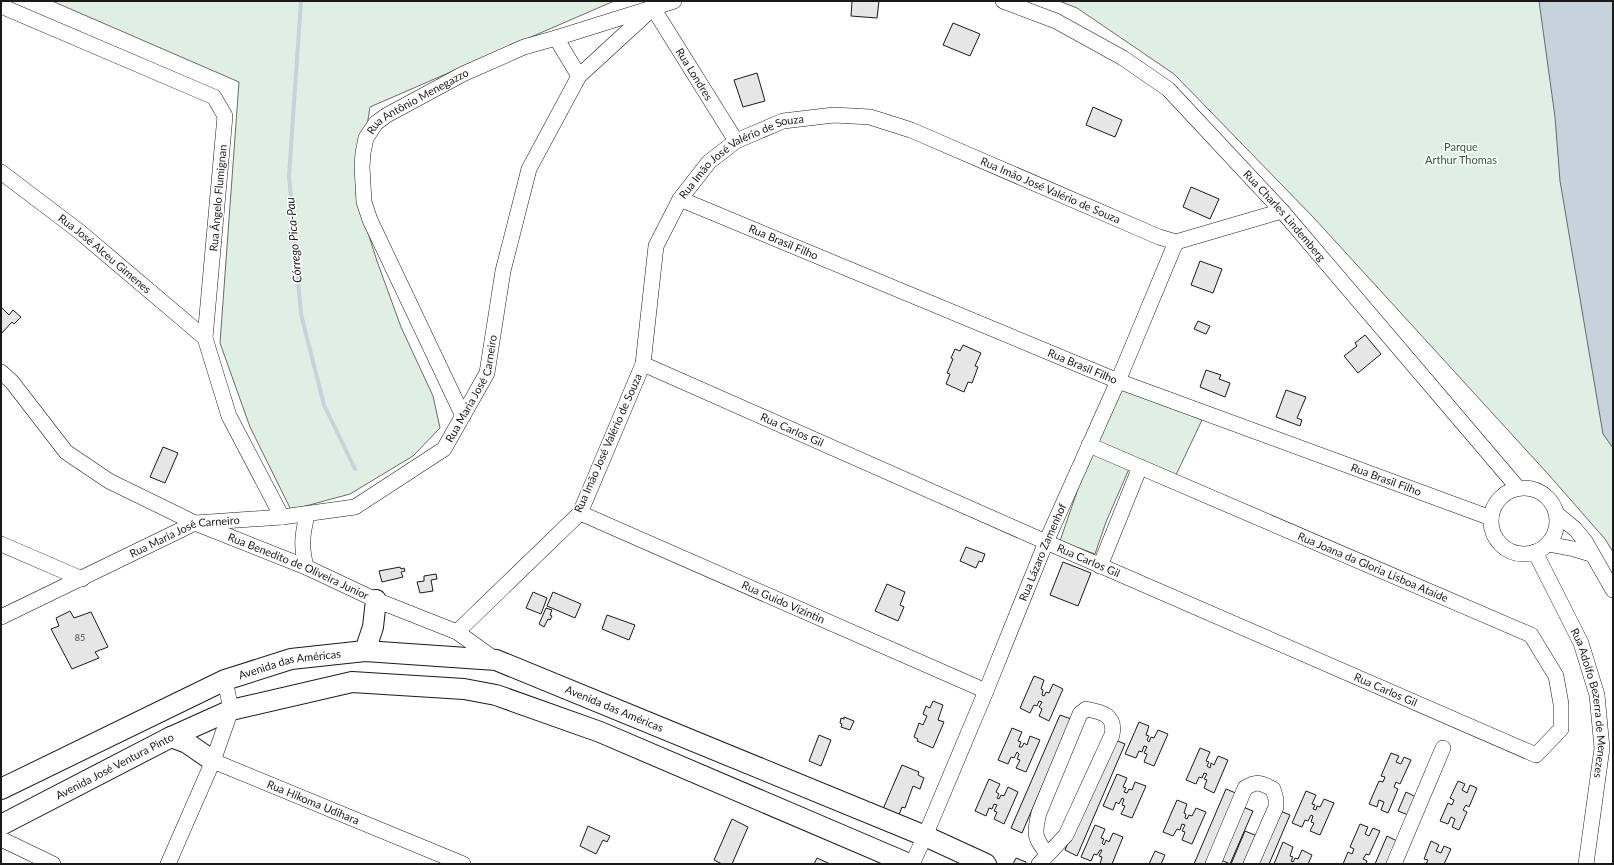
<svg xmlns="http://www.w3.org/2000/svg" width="1614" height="865" viewBox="0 0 1614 865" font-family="Lato,sans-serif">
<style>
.green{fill:#e0efe3;stroke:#6a6a6a}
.water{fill:#c6d2dc;stroke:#6a6a6a}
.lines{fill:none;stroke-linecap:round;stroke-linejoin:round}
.stream{stroke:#c6d2dc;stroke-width:4}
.building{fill:#e6e6e6;stroke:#1a1a1a}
.minor-casing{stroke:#1a1a1a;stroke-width:16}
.major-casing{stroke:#1a1a1a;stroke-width:22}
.minor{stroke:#fff;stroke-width:15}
.major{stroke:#fff;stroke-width:20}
.labels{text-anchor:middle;stroke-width:3;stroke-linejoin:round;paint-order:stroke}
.number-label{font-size:9px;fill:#4d4d4d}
.street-label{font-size:11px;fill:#1a1a1a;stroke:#fff}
.park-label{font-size:11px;fill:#2b5a34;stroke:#fff}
.water-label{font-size:12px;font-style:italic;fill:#1a1a1a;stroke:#fff}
</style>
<rect width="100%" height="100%" fill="#fff"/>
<!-- green -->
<g class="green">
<path d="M52,1H614L370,107L356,195L377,261L401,327L433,396L440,428L413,456L350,494L291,510L250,427L220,343L239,82Z"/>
<path d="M1059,1H1613V552L1605,539L1548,474L1314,218L1174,74L1077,8Z"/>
<path d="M1120,385L1202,420L1175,477L1097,444Z"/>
<path d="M1091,451L1129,469L1106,522L1095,554L1060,541Z"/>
</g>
<!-- water -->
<path class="water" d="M1539,1H1613V448L1603,434L1560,181L1555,117Z"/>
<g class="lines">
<!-- stream -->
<path class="stream" d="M301,1L289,176L301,314L324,405L355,469"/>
</g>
<!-- building -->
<g class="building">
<path d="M852,1H879L877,18L851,16Z"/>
<path d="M953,23L980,34L970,56L943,45Z"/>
<path d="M757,73L765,101L743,107L734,80Z"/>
<path d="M1093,107L1122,120L1115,137L1086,125Z"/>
<path d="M1191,187L1219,199L1210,219L1183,207Z"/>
<path d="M1200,261L1222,269L1213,293L1191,285Z"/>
<path d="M1,307L9,315L13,310L21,317L14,324L12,322L1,334Z"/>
<path d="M1198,321L1210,326L1206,334L1194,329Z"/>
<path d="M1365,335L1381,354L1358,373L1344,356L1357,346L1355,343Z"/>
<path d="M963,345L981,353L975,366L978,367L972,383L968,382L964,392L946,384L950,374L947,373L953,359L951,358L955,349L960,351Z"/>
<path d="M1206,370L1221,375L1219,379L1230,383L1225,397L1200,387Z"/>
<path d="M1286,390L1306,397L1297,418L1302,420L1300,426L1276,417Z"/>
<path d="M163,447L178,453L165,483L150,477Z"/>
<path d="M966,547L985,554L982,562L979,561L976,568L960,561Z"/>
<path d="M1063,562L1091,573L1078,606L1050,595Z"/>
<path d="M400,567L401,569L404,568L405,571L401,572L403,577L382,582L379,571Z"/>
<path d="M436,574L437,579L431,580L433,591L420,593L417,582L424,581V576Z"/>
<path d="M887,584L905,592L900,605L904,607L898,621L875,611Z"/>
<path d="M533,592L547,598L541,614L526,608Z"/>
<path d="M553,592L581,604L575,618L547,606Z"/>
<path d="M546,608L552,610L550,615L552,616L550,620L548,619L544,627L539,624Z"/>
<path d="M70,611L74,618L91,612L108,647L95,652L99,658L72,669L51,629L59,626L56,618Z"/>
<path d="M607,615L635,625L629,640L602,629Z"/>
<path d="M1034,676L1044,680L1041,689L1043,690L1042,695L1044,696L1046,692L1049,693L1053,684L1063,689L1049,721L1039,716L1042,709L1039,707L1042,702L1039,701L1037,706L1034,705L1030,713L1020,708Z"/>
<path d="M933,701L943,705L938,720L944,722L933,748L917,741L918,739L914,737L919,723L923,725L927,716L923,714L926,706L930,708Z"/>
<path d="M1060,715L1071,719L1022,833L1011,828Z"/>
<path d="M844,717L854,721L850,730L841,727L842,724L840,723L841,718L844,719Z"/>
<path d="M1139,722L1149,726L1146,735L1149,736L1147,740L1149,742L1151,737L1154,738L1158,730L1168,734L1154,766L1144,762L1147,754L1144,753L1147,747L1144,746L1142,752L1139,751L1136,758L1125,754Z"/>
<path d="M1012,728L1022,732L1018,741L1021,742L1019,747H1022L1024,743L1027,745L1030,736L1040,740L1026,772L1016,768L1020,760L1017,759L1019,754L1017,752L1014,758L1011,757L1008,764L998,760Z"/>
<path d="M819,735L831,740L821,766L809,761Z"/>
<path d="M1113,739L1125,744L1077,856L1065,850Z"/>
<path d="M1200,748L1210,752L1206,761L1209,762L1207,766L1210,768L1211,763L1214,765L1218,756L1228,760L1214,793L1204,788L1207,780L1204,779L1207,774L1204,773L1202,778L1199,777L1196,784L1186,780Z"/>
<path d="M1391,753L1399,756L1396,762L1401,764L1404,757L1411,760L1400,784L1396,782L1394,787L1398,789L1388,813L1381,810L1384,802L1379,800L1377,807L1369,804L1379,781L1383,782L1385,777L1381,776Z"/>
<path d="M902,765L919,772L918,775L924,778L920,789L913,786L905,808L902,807L899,815L883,809Z"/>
<path d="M1117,774L1127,778L1123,787L1126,788L1124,792L1127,793L1129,789L1132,790L1135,782L1146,786L1132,818L1121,814L1125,806L1122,805L1124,799L1122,798L1119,804L1116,802L1113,810L1103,806Z"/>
<path d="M989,779L1000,784L996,792L999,794L997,798L999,799L1001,795L1004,796L1008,787L1018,792L1004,824L994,819L997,812L994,811L997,805L994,804L992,809L989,808L986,816L975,811Z"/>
<path d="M1458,781L1465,784L1462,790L1467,793L1470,785L1477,788L1469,807L1466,805L1463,810L1467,812L1459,830L1452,827L1455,819L1451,817L1448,824L1440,821L1448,803L1452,805L1454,800L1450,798Z"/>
<path d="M1226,789L1238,794L1207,864H1194Z"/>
<path d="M1306,791L1316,795L1312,804L1315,805L1313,809L1316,810L1317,806L1320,807L1324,799L1334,803L1320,835L1310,831L1314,823L1311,822L1313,816L1311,815L1308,821L1305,820L1302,827L1292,823Z"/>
<path d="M1406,792L1416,797L1408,815L1398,811Z"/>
<path d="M1177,800L1187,804L1184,813L1186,814L1185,818L1187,819L1189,815L1192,816L1196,808L1206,812L1192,844L1182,840L1185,832L1182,831L1185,825L1182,824L1180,830L1177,829L1173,836L1163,832Z"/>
<path d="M1243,807L1253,811L1230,864L1221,860Z"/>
<path d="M1278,810L1290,815L1269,864H1255Z"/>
<path d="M732,819L748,827L732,864H722L714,860Z"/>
<path d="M1360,824L1368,827L1365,834L1369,836L1373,828L1380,831L1369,855L1366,854L1363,859L1367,861L1366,864H1343L1348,852L1352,854L1354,849L1350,847Z"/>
<path d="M1095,825L1105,829L1101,838L1104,839L1102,843L1104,845L1106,840L1109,842L1113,833L1123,837L1112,864H1100L1102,857L1099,856L1102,850H1100L1097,855L1094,854L1091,861L1081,857Z"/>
<path d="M588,826L610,836L607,842L603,840L596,854L580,846Z"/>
<path d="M1245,831L1257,836L1245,864H1231Z"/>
<path d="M1387,836L1399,842L1390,864H1375Z"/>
<path d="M1431,841L1439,845L1436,851L1441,853L1444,846L1451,849L1444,864H1426L1428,860L1424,859Z"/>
<path d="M1283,842L1293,847L1290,856L1293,857L1291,861L1293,862L1295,858L1298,859L1302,850L1312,855L1308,864H1274Z"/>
<path d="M1155,851L1165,855L1161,864H1149Z"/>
<path d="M817,858L828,863L831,864H814Z"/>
<path d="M1016,858L1026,862L1025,864H1013Z"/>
</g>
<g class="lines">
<!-- minor casing -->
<g class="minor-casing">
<g id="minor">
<path id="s1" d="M1003,1L1056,21L1123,58L1168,89L1282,211L1518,488"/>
<path d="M1,6L214,97L225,116L205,338L229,416L282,517"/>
<path id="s2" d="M653,8L736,141"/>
<path d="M556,38L674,1"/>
<path id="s3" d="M1,172L80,232L205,338"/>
<path id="s4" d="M680,199L1118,381L1491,518"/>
<path id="s5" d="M643,364L1046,542L1536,755L1561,729V704L1556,676L1531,635L1089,445"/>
<path id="s6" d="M1,372L12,382L66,452L109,481L195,523L306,567L376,600L457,632L496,660"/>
<path id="s7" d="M463,416L370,220L364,202L362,167L363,153L366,138L376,123L387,115L463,74L524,47L556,38L579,76"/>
<circle cx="1524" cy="521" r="33"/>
<path id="s8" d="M580,513L986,691"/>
<path d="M1557,514L1575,529L1585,541L1613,590"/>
<path d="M1,544L82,579"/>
<path d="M1548,544L1574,549L1591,554"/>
<path id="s9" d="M1535,552L1581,643L1597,695L1602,748L1586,864"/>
<path d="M1100,566L1140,467"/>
<path d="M306,567C301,546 302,536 307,515"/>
<path id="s10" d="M1,617L195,523L282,517L355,507L444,449L487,373L503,271L529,169L579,76L653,8"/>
<path id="s11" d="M457,632L580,513L643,364L656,246L680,199L709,162L736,141L783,121L834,115L870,117L911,130L1159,237L1176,242L1282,211"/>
<path id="s12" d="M225,680L231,710L213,761L463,864"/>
<path d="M1,839L53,864"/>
<path d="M168,864L213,761"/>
<path id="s13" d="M912,864L925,836L986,691L1046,542L1118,381L1176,242"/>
<path d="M1039,864L1066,835L1112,735C1116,715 1102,712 1086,709L1080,714L1039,813C1034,833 1034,839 1048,854"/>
<path d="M1213,864L1245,788C1257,780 1261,783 1273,789L1276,799V807L1251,864"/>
<path d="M1394,864L1443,748"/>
</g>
</g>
<!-- major casing -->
<g class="major-casing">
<g id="major">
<path d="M365,651L373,627L376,600"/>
<path d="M171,737L187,743L213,761"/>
<path id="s14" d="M1,789L225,680L291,659L365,651L496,660L925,836L986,864"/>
<path id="s15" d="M1,825L171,737L231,710L352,682L464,689L496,695L600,732L909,864"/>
</g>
</g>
<!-- minor -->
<use href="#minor" class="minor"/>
<!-- major -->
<use href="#major" class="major"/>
</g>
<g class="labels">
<!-- number labels -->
<g class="number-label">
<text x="80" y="641">85</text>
</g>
<!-- street labels -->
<g class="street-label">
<text dy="4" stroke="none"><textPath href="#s2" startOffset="78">Rua Londres</textPath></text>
<text dy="4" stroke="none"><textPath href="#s7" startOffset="365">Rua Antônio Menegazzo</textPath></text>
<text dy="4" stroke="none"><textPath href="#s11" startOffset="582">Rua Imão José Valério de Souza</textPath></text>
<text dy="4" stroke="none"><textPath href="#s11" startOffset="919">Rua Imão José Valério de Souza</textPath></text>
<text transform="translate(218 198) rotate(-85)" y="4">Rua Ângelo Flumignan</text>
<text dy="4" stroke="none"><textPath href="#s1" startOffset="360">Rua Charles Lindemberg</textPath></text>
<text dy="4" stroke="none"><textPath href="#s4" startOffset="112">Rua Brasil Filho</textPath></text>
<text dy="4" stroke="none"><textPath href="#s3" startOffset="132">Rua José Alceu Gimenes</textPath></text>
<text dy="4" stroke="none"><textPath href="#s4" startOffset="436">Rua Brasil Filho</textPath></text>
<text dy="4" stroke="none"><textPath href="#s10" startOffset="550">Rua Maria José Carneiro</textPath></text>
<text dy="4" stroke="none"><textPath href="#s5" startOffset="163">Rua Carlos Gil</textPath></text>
<text transform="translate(608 443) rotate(-66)" y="4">Rua Imão José Valério de Souza</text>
<text dy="4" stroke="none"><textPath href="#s4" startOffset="760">Rua Brasil Filho</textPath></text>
<text dy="4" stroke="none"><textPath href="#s10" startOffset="202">Rua Maria José Carneiro</textPath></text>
<text dy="4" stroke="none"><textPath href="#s13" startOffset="338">Rua Lázaro Zamenhof</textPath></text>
<text dy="4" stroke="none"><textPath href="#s5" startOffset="487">Rua Carlos Gil</textPath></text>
<text dy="4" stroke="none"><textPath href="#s6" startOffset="363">Rua Benedito de Oliveira Junior</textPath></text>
<text transform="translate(1373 567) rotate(23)" y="4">Rua Joana da Gloria Lisboa Ataíde</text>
<text dy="4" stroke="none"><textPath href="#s8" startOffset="222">Rua Guido Vizintin</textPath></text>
<text dy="4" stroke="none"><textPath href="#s14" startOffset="316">Avenida das Américas</textPath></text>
<text dy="4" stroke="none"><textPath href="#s5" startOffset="811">Rua Carlos Gil</textPath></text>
<text dy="4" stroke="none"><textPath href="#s9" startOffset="163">Rua Adolfo Bezerra de Menezes</textPath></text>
<text dy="4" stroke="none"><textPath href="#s14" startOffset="652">Avenida das Américas</textPath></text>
<text dy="4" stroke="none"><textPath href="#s15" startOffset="128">Avenida José Ventura Pinto</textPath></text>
<text dy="4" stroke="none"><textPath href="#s12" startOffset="193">Rua Hikoma Udihara</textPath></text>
</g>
<!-- park labels -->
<g class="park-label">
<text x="1461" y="151">Parque<tspan x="1461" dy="13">Arthur Thomas</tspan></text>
</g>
<!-- water labels -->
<g class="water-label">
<text transform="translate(294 240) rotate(-95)" y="4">Córrego Pica-Pau</text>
</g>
</g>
<!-- border -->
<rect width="1614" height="865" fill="none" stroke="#1a1a1a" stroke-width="4"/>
</svg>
